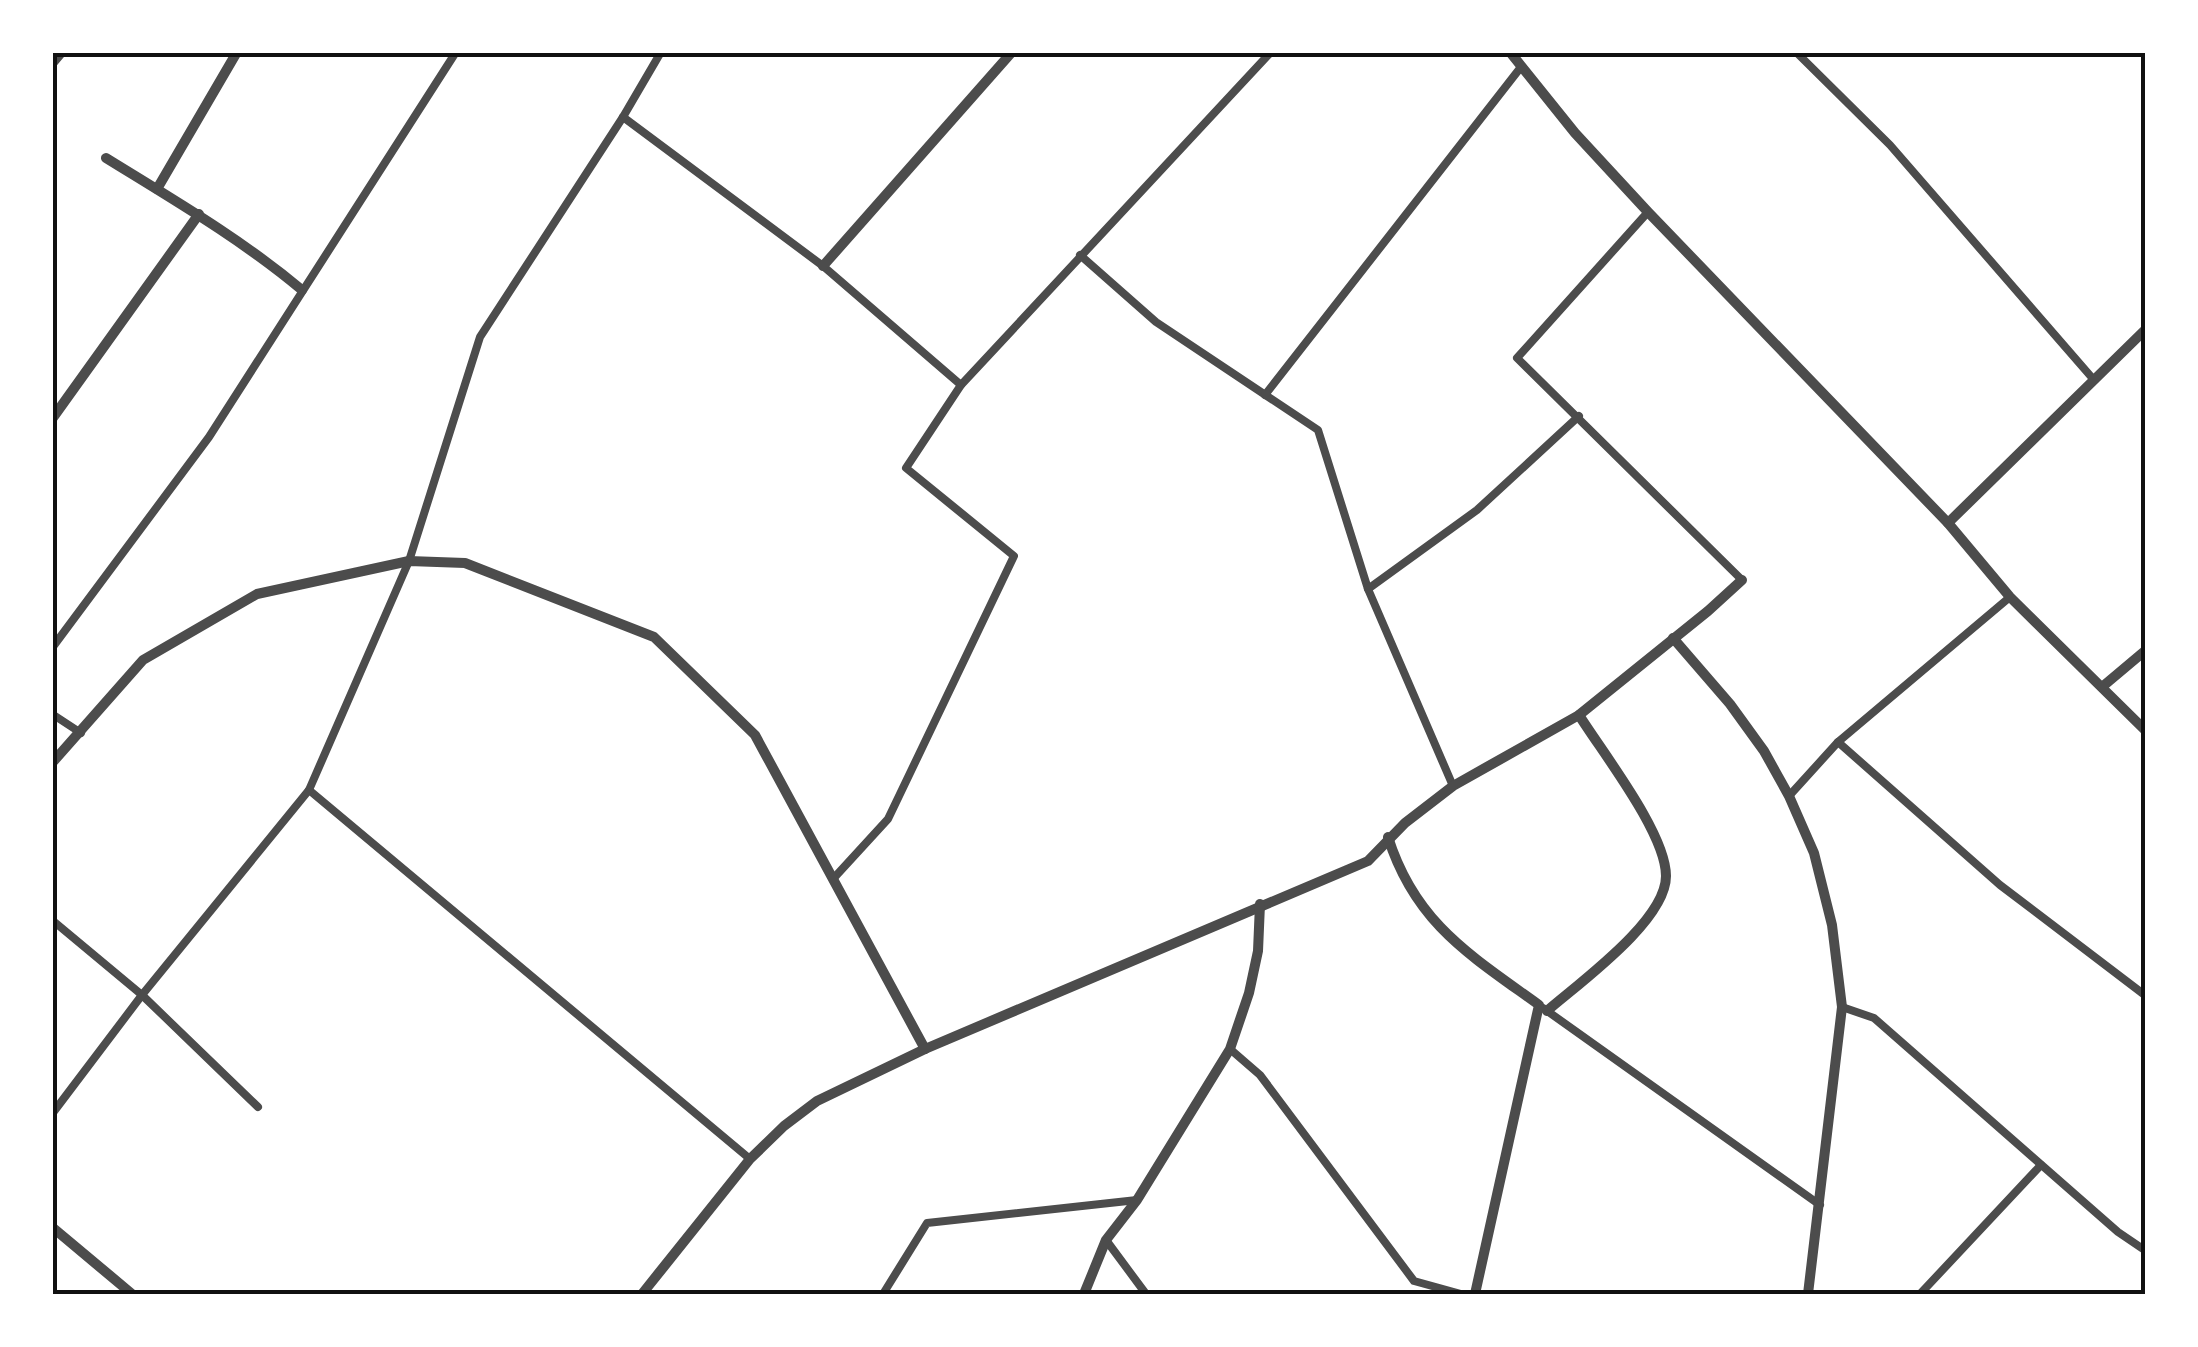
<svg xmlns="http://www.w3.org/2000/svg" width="2198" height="1347" viewBox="0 0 2198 1347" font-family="Commissioner,sans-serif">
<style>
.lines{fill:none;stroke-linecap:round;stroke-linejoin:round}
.service{stroke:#4c4c4c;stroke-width:8}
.minor{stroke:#4c4c4c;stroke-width:10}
.neatline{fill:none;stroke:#111;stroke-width:4}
</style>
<rect width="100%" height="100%" fill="#fff"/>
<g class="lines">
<!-- service -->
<g class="service">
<path d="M1796,52L1890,145L2094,380"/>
<path d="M52,65L63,52"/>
<path d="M623,117L823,266L961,385"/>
<path d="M1648,212L1517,358L1742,580"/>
<path d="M1080,255L1156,322L1318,430L1368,589L1453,786"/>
<path d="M1265,395L1521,67"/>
<path d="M1368,589L1477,510L1579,416"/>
<path d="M52,648L209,437L456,52"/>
<path d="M52,714L81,733"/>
<path d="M1838,742L2000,885L2146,996"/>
<path d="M309,790L750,1159"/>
<path d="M1789,796L1838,742L2010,597"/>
<path d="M833,879L888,819L1014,556L906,468L961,385L1271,52"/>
<path d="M52,920L142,995L258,1107"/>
<path d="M1842,1007L1874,1018L2118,1232L2146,1251"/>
<path d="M1543,1008L1820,1205"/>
<path d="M1230,1049L1260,1075L1414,1281L1461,1294"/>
<path d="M52,1114L142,995L309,790L409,561L480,337L623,117L661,52"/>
<path d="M1106,1240L1146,1294"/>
<path d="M883,1294L927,1223L1137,1200"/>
<path d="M1920,1294L2041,1165"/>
</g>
<!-- minor -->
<g class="minor">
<path d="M1510,52L1575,133L1648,212L1948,523L2010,597L2146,731"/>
<path d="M106,158C174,200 241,239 302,290"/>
<path d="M157,189L237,52"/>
<path d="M823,266L1012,52"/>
<path d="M52,419L199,214"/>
<path d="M1948,523L2146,329"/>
<path d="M1673,638L1730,704L1764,751L1789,796L1814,853L1832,925L1842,1007L1808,1294"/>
<path d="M2102,687L2146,650"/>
<path d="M52,763L143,660L257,594L409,561L465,563L654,637L755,735L925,1049"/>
<path d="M1388,837C1415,923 1470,955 1539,1005L1475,1294"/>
<path d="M1547,1011C1579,983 1666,921 1666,876C1666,833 1602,752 1579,715"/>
<path d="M52,1227L132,1294"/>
<path d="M642,1294L750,1159L784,1126L817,1101L925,1049L1368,861L1405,823L1453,786L1579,715L1708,611L1742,580"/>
<path d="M1084,1294L1106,1240L1137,1200L1230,1049L1249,993L1258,951L1260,904"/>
</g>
</g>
<!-- border -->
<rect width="2198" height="1347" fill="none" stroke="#ffffff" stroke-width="110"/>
<rect x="55" y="55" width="2088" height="1237" class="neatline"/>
</svg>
